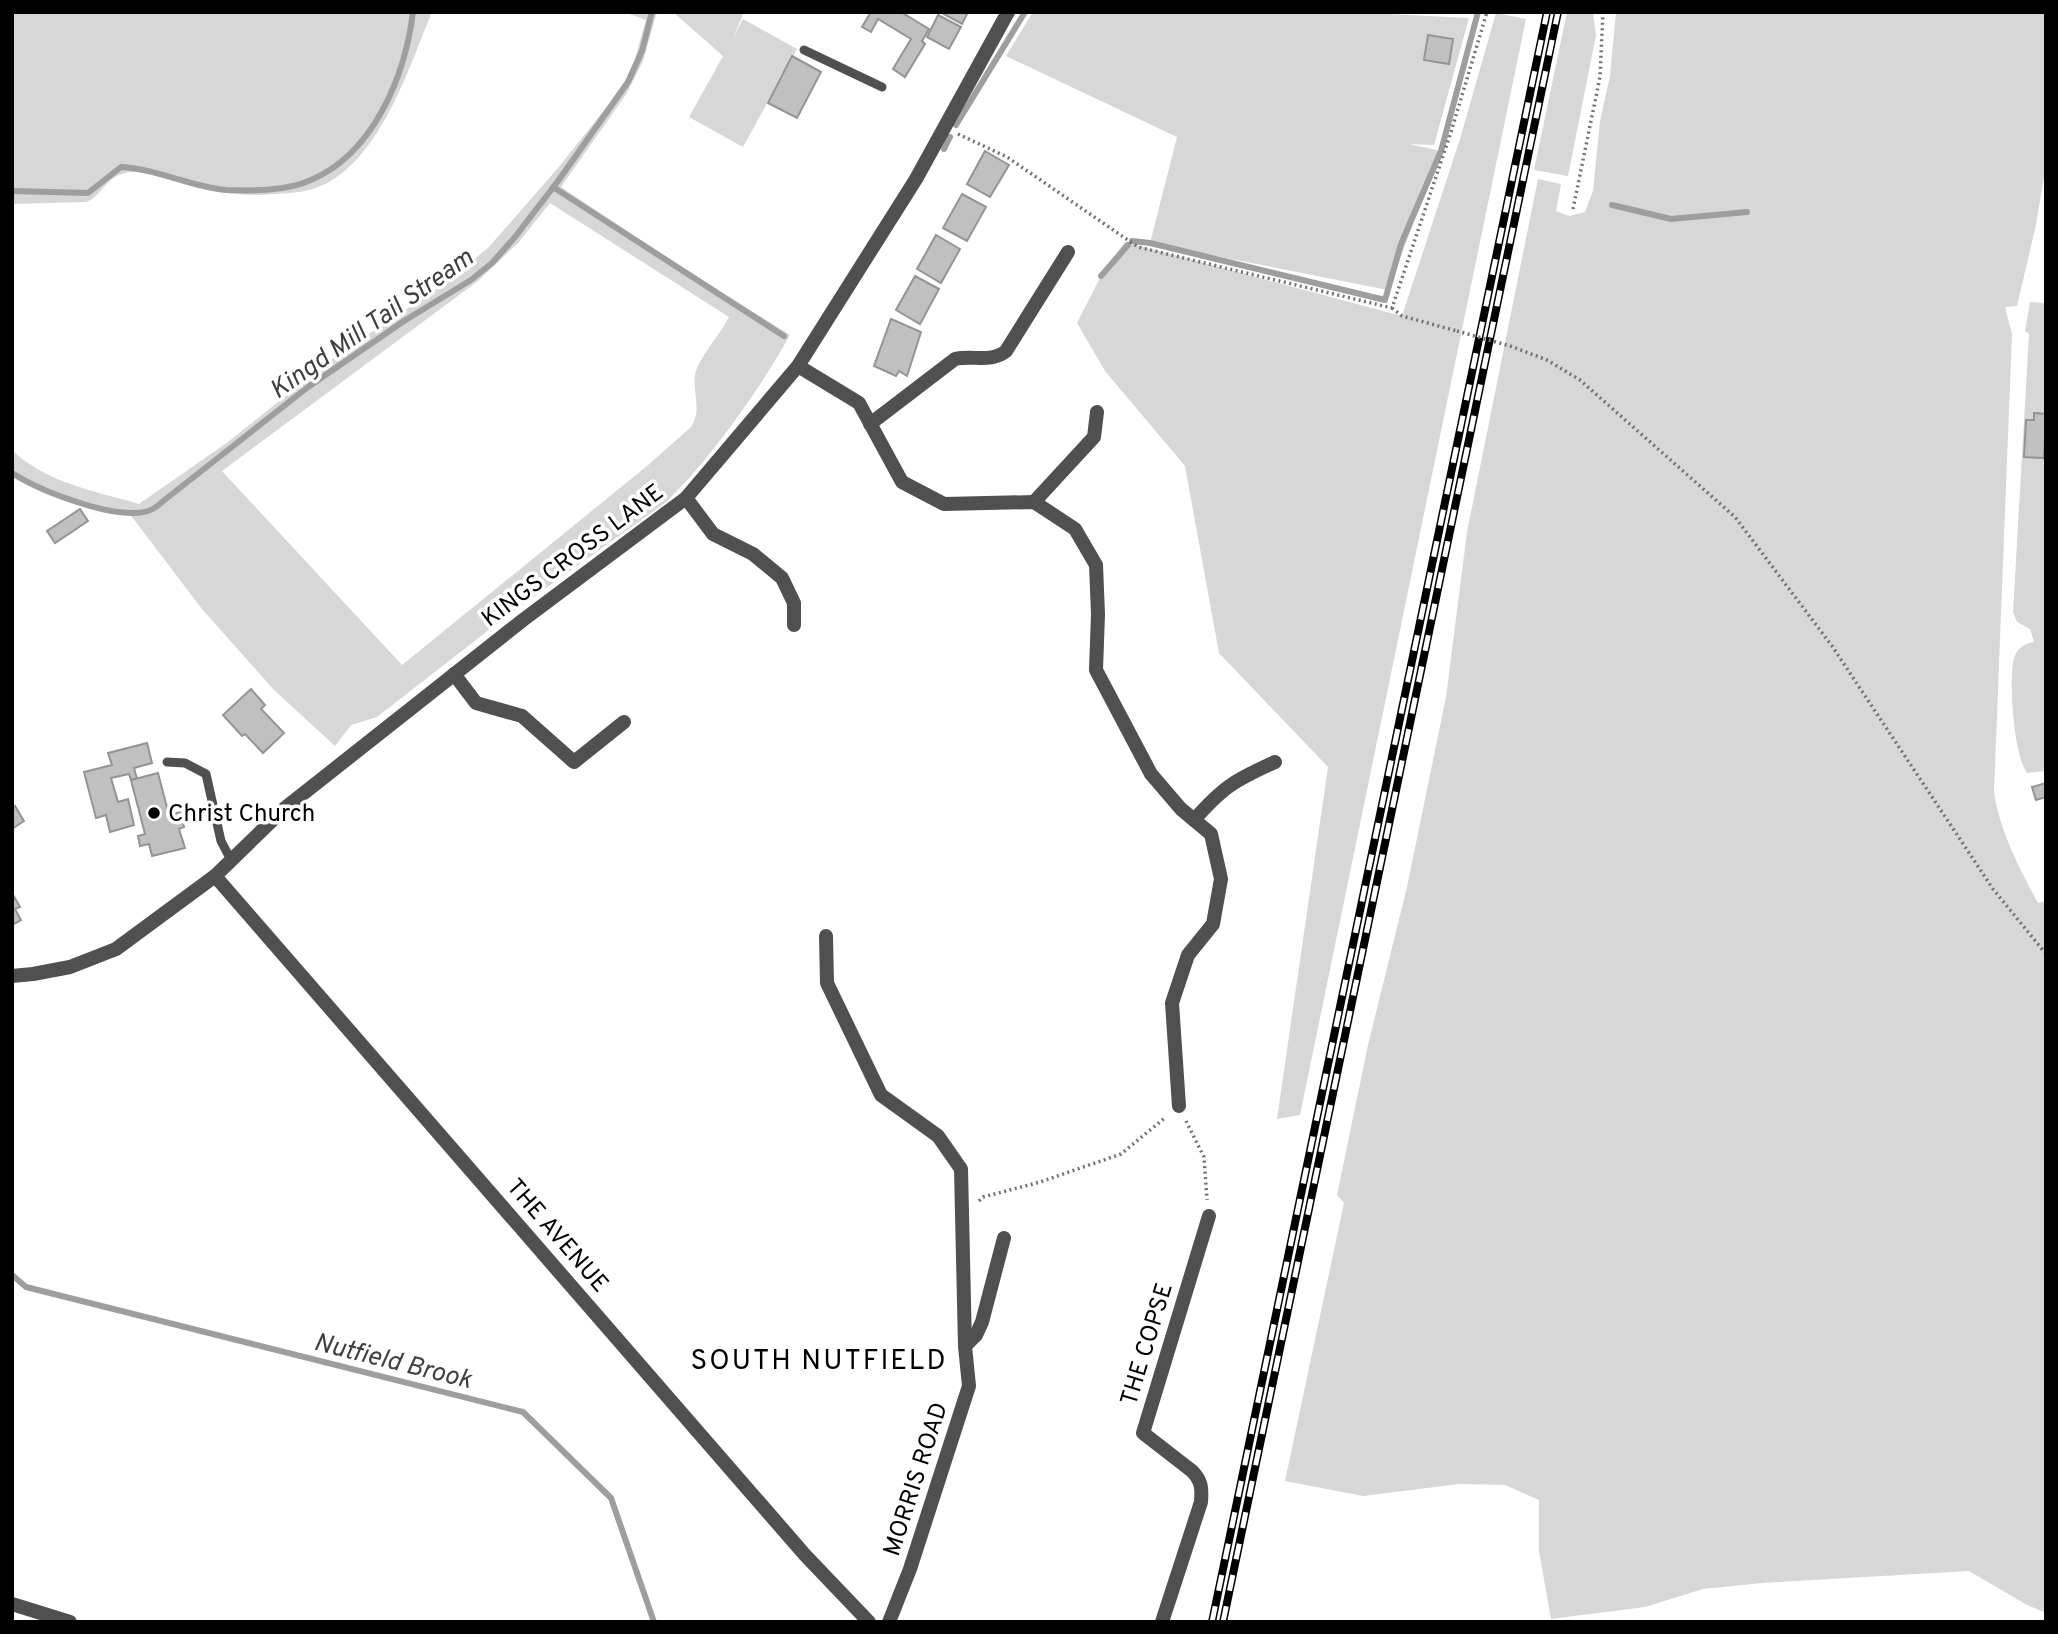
<svg xmlns="http://www.w3.org/2000/svg" width="2058" height="1634" viewBox="0 0 2058 1634" font-family="Overpass,sans-serif">
<style>
.green{fill:#d7d7d7;fill-rule:evenodd}
.lines{fill:none;stroke-linecap:round;stroke-linejoin:round}
.stream{stroke:#9e9e9e;stroke-width:6}
.building{fill:#c0c0c0;stroke:#949494;stroke-width:2}
.path{stroke:#727272;stroke-width:3.5;stroke-dasharray:2 3.5;stroke-linecap:butt}
.lane{stroke:#505050;stroke-width:9}
.street{stroke:#505050;stroke-width:14}
.rail-casing{stroke:#000;stroke-width:8}
.rail{stroke:#fff;stroke-width:5;stroke-dasharray:16;stroke-linecap:butt}
.path-bridge{stroke:#727272;stroke-width:3.5;stroke-dasharray:2 3.5;stroke-linecap:butt}
.poi-dot{fill:#000;stroke:#fff;stroke-width:2.5}
.labels{text-anchor:middle;stroke-width:7;stroke-linejoin:round;paint-order:stroke}
.street-label{font-size:24px;fill:#000;stroke:#fff}
.poi-label{font-size:24px;fill:#000;stroke:#fff;text-anchor:start}
.water-label{font-size:26px;font-style:italic;fill:#3f3f3f;stroke:#fff}
.quarter-label{font-size:28px;letter-spacing:2px;fill:#000;stroke:#fff}
</style>
<rect width="100%" height="100%" fill="#fff"/>
<!-- green -->
<g class="green">
<path d="M12,12H432C409,67 381,158 323,185C309,192 292,193 276,194C253,196 229,195 207,189C182,182 145,164 119,175C105,181 100,197 86,202L12,204Z"/>
<path d="M624,12H657L643,61L627,93L561,187L695,276L790,335C760,389 709,461 665,503L508,615L377,717L351,725L335,746L274,690L202,609L129,513L119,512C82,502 45,494 12,473V450C46,483 95,491 139,504L228,442L341,352L430,294L488,248L558,168L621,89L634,62L646,20ZM550,203L729,317C720,335 705,350 697,368C689,388 704,407 691,427L647,466L402,665L222,471L478,281L518,243Z"/>
<path d="M673,12H744L734,36L743,19L797,49L743,147L689,117L723,56Z"/>
<path d="M1033,12H1349L1469,18L1434,145L1409,144L1441,151L1388,290L1150,243L1177,137L1006,56Z"/>
<path d="M1567,12H1593L1596,35L1568,176L1534,170Z"/>
<path d="M1616,12H2046V164L2036,225L2017,306L2005,307L2012,334L1994,792C2000,832 2019,867 2038,903L2046,901V1613L2027,1605L1969,1571L1762,1583L1703,1589L1645,1607L1551,1619L1539,1551V1500L1505,1485L1459,1484L1363,1496L1285,1481L1344,1203L1337,1195L1368,1045L1407,887L1446,697L1467,532L1538,179L1561,184L1556,211L1569,216L1585,212L1593,191L1600,121L1610,76Z"/>
<path d="M1496,13L1526,19L1300,1115L1277,1119L1328,767L1219,653L1185,466L1105,371L1077,323L1101,276L1125,242L1402,316L1460,139Z"/>
<path d="M2030,302L2046,303V771L2027,773C2014,756 2008,679 2014,658C2017,648 2025,643 2034,642L2030,629L2017,622L2013,612L2029,334L2025,331Z"/>
</g>
<g class="lines">
<!-- stream -->
<g class="stream">
<path d="M956,125L1025,12"/>
<path d="M944,149L950,137"/>
<path d="M553,187L784,336"/>
<path d="M12,191L88,193L121,167C158,169 191,187 226,190C253,191 287,191 311,180C374,153 405,76 413,12"/>
<path d="M1612,205L1671,219L1747,212"/>
<path d="M1132,241L1150,243L1385,300L1401,244L1441,151L1478,12"/>
<path d="M1101,276L1128,245"/>
<path d="M12,473C40,491 116,521 148,511C154,509 158,506 162,502L308,387L404,321L471,280L492,263L515,237L558,181L628,82L642,51L652,12"/>
<path d="M12,1275L26,1287L523,1412L611,1498L654,1622"/>
</g>
</g>
<!-- building -->
<g class="building">
<path d="M871,12H901L929,29L922,41L925,44L905,77L893,69L911,39L878,19L871,32L862,27Z"/>
<path d="M940,12H968L962,24Z"/>
<path d="M938,15L961,27L949,49L927,37Z"/>
<path d="M1428,35L1453,39L1449,64L1424,60Z"/>
<path d="M792,56L821,72L797,118L768,103Z"/>
<path d="M985,151L1009,165L990,197L967,184Z"/>
<path d="M962,194L986,207L967,241L943,228Z"/>
<path d="M936,235L960,249L941,283L917,269Z"/>
<path d="M915,276L939,289L920,324L896,310Z"/>
<path d="M891,319L921,332L907,376L899,371L896,376L874,366Z"/>
<path d="M2034,413L2046,414L2044,458L2024,457L2026,420H2034Z"/>
<path d="M80,509L88,521L55,543L47,531Z"/>
<path d="M251,689L265,705L261,709L284,733L263,753L245,734L242,736L223,715Z"/>
<path d="M147,743L152,763L134,768L137,779L131,780L129,774L111,778L118,802L128,799L134,825L110,832L106,815L96,818L84,772L112,765L108,753Z"/>
<path d="M158,773L169,815L180,812L184,827L179,829L185,848L152,856L149,844L140,846L138,836L145,834L131,780Z"/>
<path d="M2046,783V797L2036,800L2032,787Z"/>
<path d="M15,806L24,821L12,829V808Z"/>
<path d="M12,893L20,907L15,909L21,920L12,925Z"/>
</g>
<g class="lines">
<!-- path -->
<g class="path">
<path d="M958,134L1007,157L1138,247L1392,308L1451,132L1487,12"/>
<path d="M1573,209L1600,77L1603,12"/>
<path d="M1392,308L1402,316L1457,331"/>
<path d="M1510,346L1547,360L1580,380L1735,517L1832,646L1993,889L2046,954"/>
<path d="M1186,1121L1204,1157L1207,1200"/>
<path d="M979,1201L983,1197L1040,1182L1121,1154L1166,1117"/>
</g>
<!-- lane -->
<g class="lane">
<path d="M804,50L882,87"/>
<path d="M167,762L185,763L206,774L221,841L231,860"/>
</g>
<!-- street -->
<g class="street">
<path d="M798,366L859,403L902,482L944,504L1034,502L1075,529L1096,565L1098,614L1096,670L1151,774L1181,809L1211,834L1221,879L1213,924L1188,955L1172,1003L1179,1106"/>
<path d="M870,424L955,359C972,355 992,363 1006,351L1068,252"/>
<path d="M686,498L713,534L753,554L782,578L794,603V625"/>
<path d="M1034,502L1094,437L1097,412"/>
<path d="M454,674L476,703L522,716L574,762L624,722"/>
<path d="M1194,820C1223,787 1235,780 1275,762"/>
<path d="M215,876L805,1555L869,1622"/>
<path d="M826,936L827,983L881,1095L938,1136L961,1169L965,1346L969,1386L910,1569L889,1622"/>
<path d="M12,976L33,974L70,967L116,949L215,876L285,808L523,620L686,498L798,366L916,179L1008,12"/>
<path d="M965,1346L976,1335L982,1322L1004,1238"/>
<path d="M12,1604L70,1622"/>
<path d="M1162,1622L1201,1502C1202,1489 1202,1481 1192,1471L1143,1433L1209,1216"/>
</g>
<!-- rail casing -->
<g class="rail-casing">
<g id="rail">
<path d="M1212,1622L1547,12"/>
<path d="M1223,1622L1558,12"/>
</g>
</g>
<!-- rail -->
<use href="#rail" class="rail"/>
<!-- path-bridge -->
<path class="path-bridge" d="M1457,331L1510,346"/>
</g>
<!-- markers -->
<circle class="poi-dot" cx="154" cy="813" r="7"/>
<g class="labels">
<!-- street labels -->
<g class="street-label">
<text transform="translate(572 555) rotate(-37)" y="8">KINGS CROSS LANE</text>
<text transform="translate(558 1235) rotate(49)" y="8">THE AVENUE</text>
<text transform="translate(1146 1344) rotate(-73)" y="8">THE COPSE</text>
<text transform="translate(915 1479) rotate(-72)" y="8">MORRIS ROAD</text>
</g>
<!-- poi labels -->
<g class="poi-label">
<text x="168" y="821">Christ Church</text>
</g>
<!-- water labels -->
<g class="water-label">
<text transform="translate(371 323) rotate(-35)" y="9">Kingd Mill Tail Stream</text>
<text transform="translate(393 1360) rotate(14)" y="9">Nutfield Brook</text>
</g>
<!-- quarter labels -->
<g class="quarter-label">
<text x="819" y="1369">SOUTH NUTFIELD</text>
</g>
</g>
<!-- border -->
<rect width="2058" height="1634" fill="none" stroke="#000000" stroke-width="28"/>
</svg>
